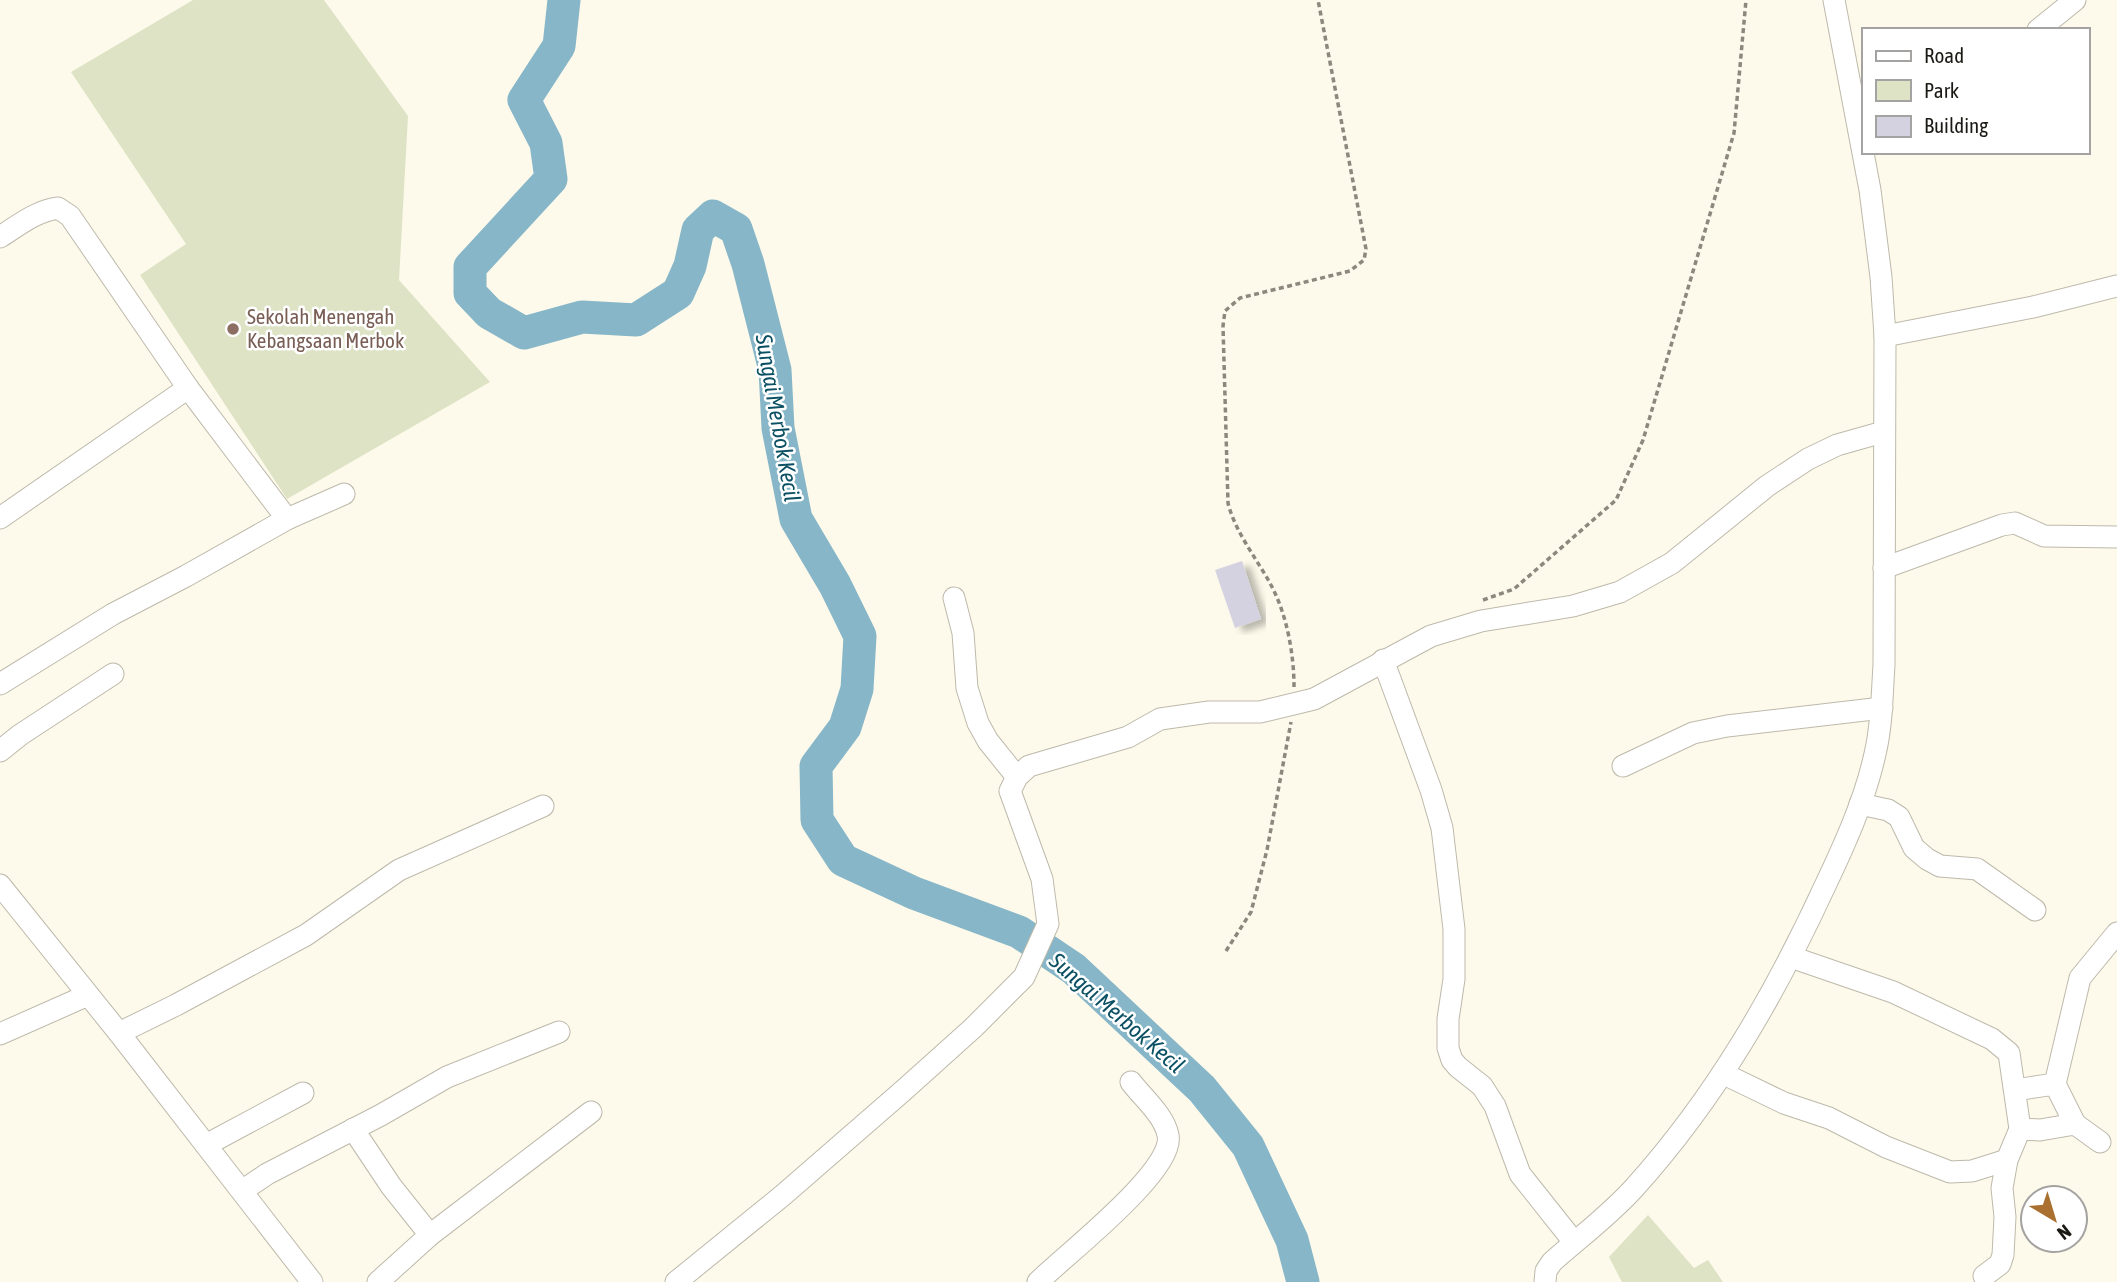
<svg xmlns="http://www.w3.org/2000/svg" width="2117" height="1282" viewBox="0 0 2117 1282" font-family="'Asap Condensed',sans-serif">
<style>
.green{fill:#dde3c4}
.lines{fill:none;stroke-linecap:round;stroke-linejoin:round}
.river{stroke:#86b6c8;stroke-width:33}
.building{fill:#d4d2e1;filter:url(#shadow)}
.minor-casing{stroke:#bdb9ab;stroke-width:23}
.path{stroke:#8b887e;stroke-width:3.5;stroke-dasharray:5 3.5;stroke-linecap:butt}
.minor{stroke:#fff;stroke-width:21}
.education-dot{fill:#8d6e63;stroke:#fff;stroke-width:2.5}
.labels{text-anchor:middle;stroke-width:5;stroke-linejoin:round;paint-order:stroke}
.education-label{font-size:21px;fill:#785e54;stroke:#fff;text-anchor:start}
.water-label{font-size:23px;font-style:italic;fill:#0b5063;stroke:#fff}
</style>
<defs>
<filter id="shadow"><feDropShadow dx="8" dy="4.5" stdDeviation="3.5" flood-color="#0004"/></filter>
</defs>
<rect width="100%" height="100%" fill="#fefaeb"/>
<!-- green -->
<g class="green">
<path d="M193,0H324L408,116L399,280L490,382L287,499L140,275L186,244L71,72Z"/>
<path d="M1648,1215L1694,1268L1708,1260L1723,1282H1622L1609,1257Z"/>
</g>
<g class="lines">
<!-- river -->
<path class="river" d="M564,0L559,46L524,100L546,143L551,179L470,267V293L489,313L524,333L582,317L636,320L678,293L690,266L698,230L713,216L736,229L748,264L775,370L778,428L796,519L835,585L860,636L857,689L845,727L816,766L817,820L843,860L914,893L1019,932L1074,969L1202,1089L1248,1146L1292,1240L1303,1282"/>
</g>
<!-- building -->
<path class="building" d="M1242,561L1261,619L1235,628L1215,570Z"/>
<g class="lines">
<!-- minor casing -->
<g class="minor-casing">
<g id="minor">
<path d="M2038,30L2075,0"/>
<path d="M0,237C19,225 36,211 58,208L70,216L188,388L287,519"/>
<path d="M1885,336L2033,307L2117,286"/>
<path d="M0,518L188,388"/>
<path d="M1884,568L2002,525L2015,523L2044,536L2117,537"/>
<path d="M954,598L963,633L967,688L978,723L988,741L1017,777"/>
<path d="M1383,660L1431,790L1442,828L1454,929V979L1448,1019V1048L1452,1060L1458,1067L1482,1086L1495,1106L1520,1174L1574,1242"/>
<path d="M0,684L113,614L186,576L287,519L344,494"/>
<path d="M0,751L20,735L113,674"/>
<path d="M1623,766L1693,733L1727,726L1882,708"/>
<path d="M1860,804L1888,810L1899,817L1914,848L1927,859L1940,866L1977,869L2035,910"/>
<path d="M0,885L119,1033L312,1282"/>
<path d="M1791,957L1893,992L1992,1039L2009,1053L2020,1129L2007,1160L2002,1188L2005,1217L2003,1255L2000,1264L1984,1276"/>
<path d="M119,1033L176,1005L306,935L399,870L543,806"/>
<path d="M0,1034L88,995"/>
<path d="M1724,1074L1784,1103L1829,1118L1886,1147L1950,1172L1972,1171L2007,1160"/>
<path d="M2055,1084L2080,978L2117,933"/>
<path d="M2015,1090L2055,1084L2075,1124"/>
<path d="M353,1129L391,1186L430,1235L378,1282"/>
<path d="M2020,1129L2040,1130L2075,1124L2100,1142"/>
<path d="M206,1145L303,1093"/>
<path d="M242,1191L267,1174L381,1115L447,1077L559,1032"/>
<path d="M430,1235L591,1112"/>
<path d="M676,1282L782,1196L904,1090L973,1028L1024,977L1048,924L1042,879L1010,791L1017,777L1029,766L1128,737L1160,719L1209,712H1260L1314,699L1431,636L1481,621L1573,606L1620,592L1672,563L1767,486L1808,459L1837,445L1883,432"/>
<path d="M1038,1282C1064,1256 1176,1170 1168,1135C1164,1115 1143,1098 1131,1082"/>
<path d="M1545,1282L1546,1271L1552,1262C1580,1237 1610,1215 1635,1187C1715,1098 1774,996 1824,888C1844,846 1865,800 1875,754C1882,725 1882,694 1884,665L1885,336L1881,277L1870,190L1834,0"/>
</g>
</g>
<!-- path -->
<g class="path">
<path d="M1483,600L1514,589L1616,500L1643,440L1734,133L1746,0"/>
<path d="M1294,687C1294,654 1287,615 1271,585C1257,559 1235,532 1228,503L1223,326L1225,311L1240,298L1350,271L1364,260L1366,249L1318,0"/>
<path d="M1226,951L1251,912L1267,850L1291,722"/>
</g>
<!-- minor -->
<use href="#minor" class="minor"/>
</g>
<!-- markers -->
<circle class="education-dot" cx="233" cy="329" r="7"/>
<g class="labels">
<!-- education labels -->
<g class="education-label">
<text x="247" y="324">Sekolah Menengah<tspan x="247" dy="24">Kebangsaan Merbok</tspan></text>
</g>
<!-- water labels -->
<g class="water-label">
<text transform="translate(778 418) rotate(80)" y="8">Sungai Merbok Kecil</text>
<text transform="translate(1117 1013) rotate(41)" y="8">Sungai Merbok Kecil</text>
</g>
</g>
<!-- legend -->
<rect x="1862" y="28" width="228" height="126" fill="#ffffff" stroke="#a4a3a1" stroke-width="2"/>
<rect x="1876" y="51" width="35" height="10" fill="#ffffff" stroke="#a4a3a1" stroke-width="2"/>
<text x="1924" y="63" font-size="21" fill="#1b1914">Road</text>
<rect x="1876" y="80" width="35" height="21" fill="#dde3c4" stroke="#a4a3a1" stroke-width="2"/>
<text x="1924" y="98" font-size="21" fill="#1b1914">Park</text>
<rect x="1876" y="116" width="35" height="21" fill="#d4d2e1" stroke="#a4a3a1" stroke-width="2"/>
<text x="1924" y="133" font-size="21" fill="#1b1914">Building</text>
<!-- north arrow -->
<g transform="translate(2054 1219) rotate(142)"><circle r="33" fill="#ffffff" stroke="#a4a3a1" stroke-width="2"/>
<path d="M0-5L12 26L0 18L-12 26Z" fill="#a9702f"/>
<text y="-10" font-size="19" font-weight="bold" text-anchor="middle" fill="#1b1914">N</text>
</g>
</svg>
